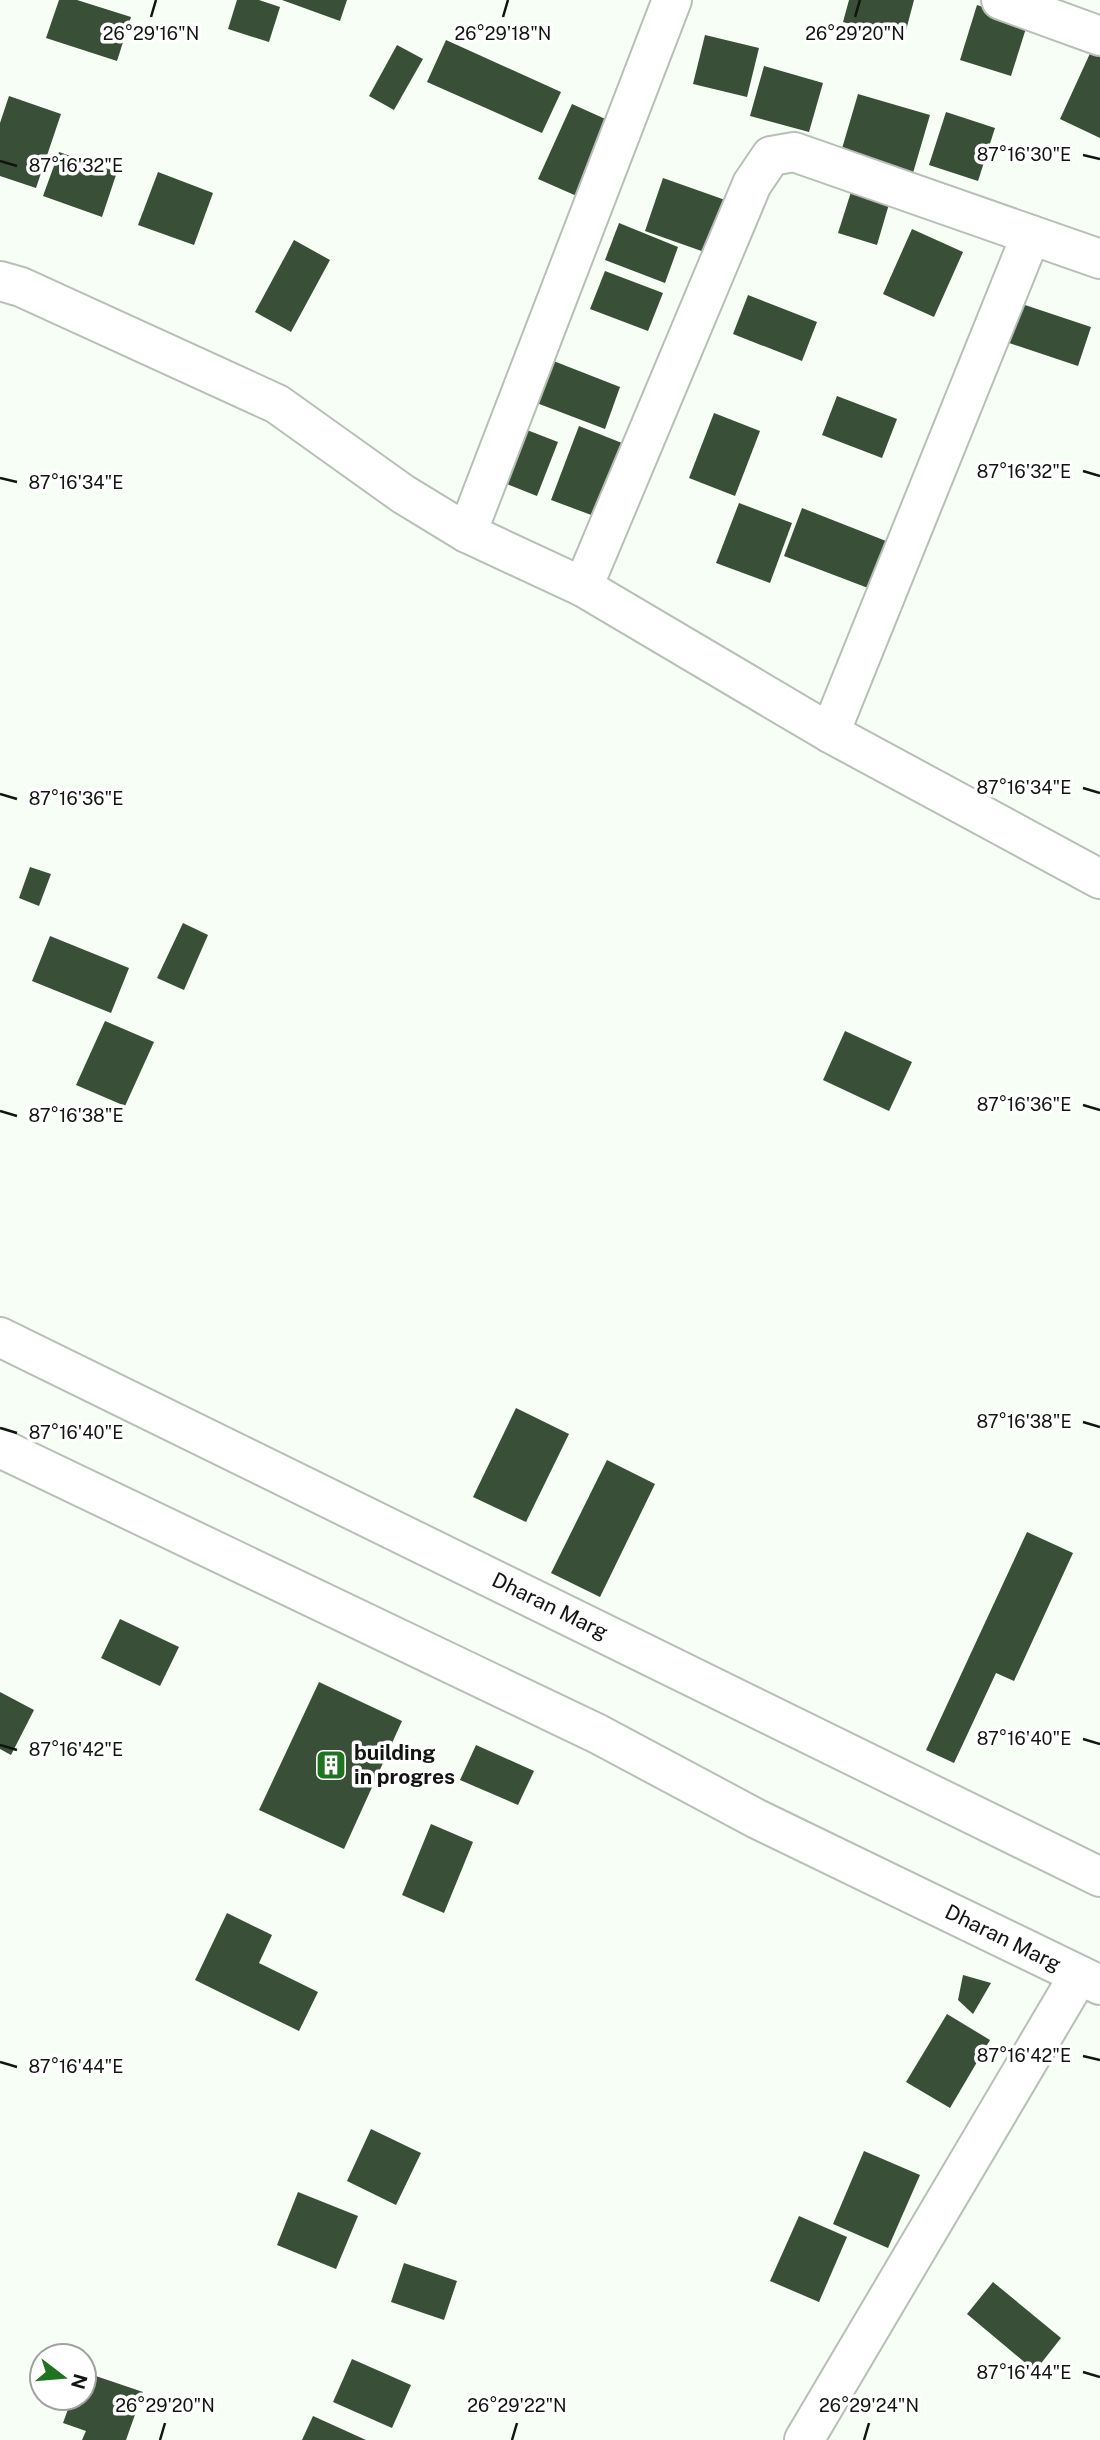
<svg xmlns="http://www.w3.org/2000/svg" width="1100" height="2440" viewBox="0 0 1100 2440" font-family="'Public Sans',sans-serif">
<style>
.building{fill:#394f37}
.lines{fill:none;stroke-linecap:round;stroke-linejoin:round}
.minor-casing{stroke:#b7bfb7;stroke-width:42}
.major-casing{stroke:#b7bfb7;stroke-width:42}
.minor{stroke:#fff;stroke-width:38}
.major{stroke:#fff;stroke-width:38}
.ticks{fill:none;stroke:#111411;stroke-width:2.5}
.labels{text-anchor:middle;stroke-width:7;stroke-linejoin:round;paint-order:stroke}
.street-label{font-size:21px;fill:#111411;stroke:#fff}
.poi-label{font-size:21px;font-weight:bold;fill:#111411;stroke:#fff;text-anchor:start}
.ticks-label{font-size:18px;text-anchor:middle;fill:#111411;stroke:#fff;stroke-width:7;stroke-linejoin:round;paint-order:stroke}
</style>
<rect width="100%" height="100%" fill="#f6fef5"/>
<!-- building -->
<g class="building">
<path d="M59,0H77L131,17L117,61L46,38Z"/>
<path d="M237,0H259L280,7L269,42L228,29Z"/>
<path d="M282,0H347L340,21Z"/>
<path d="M849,0H914L904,38L843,22Z"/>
<path d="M977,5L1028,22L1011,76L960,60Z"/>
<path d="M705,35L759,48L747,97L693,84Z"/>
<path d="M446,40L561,92L542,133L427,82Z"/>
<path d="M397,45L423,59L394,110L369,96Z"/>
<path d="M1092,49L1100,53V138L1060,119Z"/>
<path d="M764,66L823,83L809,132L750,116Z"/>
<path d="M858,94L930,115L913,173L841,152Z"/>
<path d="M9,96L61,114L36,188L0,176V123Z"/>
<path d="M572,104L612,122L579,197L538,179Z"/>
<path d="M946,112L995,128L978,181L929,165Z"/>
<path d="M59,152L117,172L102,217L43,196Z"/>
<path d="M158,172L213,193L194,245L138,225Z"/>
<path d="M663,178L728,201L710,254L645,231Z"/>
<path d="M851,192L889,204L877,245L838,233Z"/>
<path d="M619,223L678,247L665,283L605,260Z"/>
<path d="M912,229L963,252L934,317L883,294Z"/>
<path d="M294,240L330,260L291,332L255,312Z"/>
<path d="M605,271L663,293L648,331L590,309Z"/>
<path d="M748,295L817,322L802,361L733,334Z"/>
<path d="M1019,303L1091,327L1078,366L1006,342Z"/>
<path d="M551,360L620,387L605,429L534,402Z"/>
<path d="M837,396L897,419L882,458L822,435Z"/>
<path d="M714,413L760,431L735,496L689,478Z"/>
<path d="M514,425L558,442L537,496L494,479Z"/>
<path d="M579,426L622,443L594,516L551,500Z"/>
<path d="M739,503L792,523L770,583L716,563Z"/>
<path d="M802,508L886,541L868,588L784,556Z"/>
<path d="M30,867L51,874L39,906L19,898Z"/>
<path d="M183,923L208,935L184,990L157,978Z"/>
<path d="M50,936L129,968L111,1013L32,981Z"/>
<path d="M105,1021L154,1042L125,1106L76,1085Z"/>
<path d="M845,1031L912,1062L889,1111L823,1080Z"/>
<path d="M516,1408L569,1434L526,1522L473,1497Z"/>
<path d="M607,1460L655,1484L600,1597L551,1573Z"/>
<path d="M1027,1532L1073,1553L1014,1681L996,1673L954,1763L926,1750Z"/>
<path d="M120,1619L179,1647L160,1686L101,1658Z"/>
<path d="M319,1682L402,1721L344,1849L259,1810Z"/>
<path d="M0,1692L34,1710L11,1755L0,1749Z"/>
<path d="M476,1745L534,1771L518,1805L460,1780Z"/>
<path d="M431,1824L473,1842L444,1913L402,1895Z"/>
<path d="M227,1913L272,1935L259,1963L318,1992L299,2031L195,1980Z"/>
<path d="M963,1975L991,1983L973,2014L958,2000Z"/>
<path d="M947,2014L990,2040L950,2108L906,2082Z"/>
<path d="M371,2129L421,2153L396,2205L347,2181Z"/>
<path d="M864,2151L920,2175L888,2248L833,2224Z"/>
<path d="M298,2192L358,2216L336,2269L277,2245Z"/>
<path d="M799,2216L847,2237L819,2302L770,2281Z"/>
<path d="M404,2263L457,2281L444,2320L391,2302Z"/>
<path d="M993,2282L1061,2338L1035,2371L967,2314Z"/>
<path d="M352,2359L411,2385L392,2428L333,2402Z"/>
<path d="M84,2372L143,2392L126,2440H82L86,2431L63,2423L72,2398H84Z"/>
<path d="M313,2416L366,2440H302Z"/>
</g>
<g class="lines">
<!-- minor casing -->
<g class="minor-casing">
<g id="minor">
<path d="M1001,0L1100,36"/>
<path d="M0,281L21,287L277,404L403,494L467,533L583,587L830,733L1100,879"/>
<path d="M467,533L672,0"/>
<path d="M583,587L752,184L771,156L794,152L1100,259"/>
<path d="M830,733L1031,235"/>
<path d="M804,2440L1079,1975"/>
</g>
</g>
<!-- major casing -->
<g class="major-casing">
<g id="major">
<path d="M0,1337L1100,1877"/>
<path d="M0,1448L598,1734L757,1819L1100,1985"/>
</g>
</g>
<!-- minor -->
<use href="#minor" class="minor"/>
<!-- major -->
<use href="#major" class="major"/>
</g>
<!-- ticks -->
<path class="ticks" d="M151,17L156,0M503,17L508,0M855,17L860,0M1083,155L1100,159M0,161L17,166M1083,471L1100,476M0,478L17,482M1083,788L1100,793M0,794L17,799M1083,1105L1100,1110M0,1111L17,1116M1083,1422L1100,1427M0,1428L17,1433M1083,1739L1100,1744M0,1745L17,1750M1083,2056L1100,2060M0,2062L17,2067M1083,2372L1100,2377M160,2440L165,2423M512,2440L517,2423M864,2440L869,2423"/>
<!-- icons -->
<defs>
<g id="building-square" transform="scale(1.575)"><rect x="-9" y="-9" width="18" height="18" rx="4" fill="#20741f" stroke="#fff"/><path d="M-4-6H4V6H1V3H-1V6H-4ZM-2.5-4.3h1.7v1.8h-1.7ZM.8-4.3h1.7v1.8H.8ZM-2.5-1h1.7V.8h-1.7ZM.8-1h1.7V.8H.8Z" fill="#fff"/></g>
</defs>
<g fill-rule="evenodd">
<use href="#building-square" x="331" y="1765"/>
</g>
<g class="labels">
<!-- street labels -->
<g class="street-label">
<text transform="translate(550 1606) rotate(26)" y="7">Dharan Marg</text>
<text transform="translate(1003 1938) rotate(26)" y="7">Dharan Marg</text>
</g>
<!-- poi labels -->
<g class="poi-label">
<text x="354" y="1760">building<tspan x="354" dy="24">in progres</tspan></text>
</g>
</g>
<g class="ticks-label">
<text x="151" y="40">26°29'16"N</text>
<text x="503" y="40">26°29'18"N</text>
<text x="855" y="40">26°29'20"N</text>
<text x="1024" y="161">87°16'30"E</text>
<text x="76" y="172">87°16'32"E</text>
<text x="1024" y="478">87°16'32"E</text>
<text x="76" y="489">87°16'34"E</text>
<text x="1024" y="794">87°16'34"E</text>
<text x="76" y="805">87°16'36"E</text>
<text x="1024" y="1111">87°16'36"E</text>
<text x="76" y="1122">87°16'38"E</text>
<text x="1024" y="1428">87°16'38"E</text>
<text x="76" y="1439">87°16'40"E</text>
<text x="1024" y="1745">87°16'40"E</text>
<text x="76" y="1756">87°16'42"E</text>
<text x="1024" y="2062">87°16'42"E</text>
<text x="76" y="2073">87°16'44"E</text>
<text x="1024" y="2379">87°16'44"E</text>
<text x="165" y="2412">26°29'20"N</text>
<text x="517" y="2412">26°29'22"N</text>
<text x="869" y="2412">26°29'24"N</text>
</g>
<!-- north arrow -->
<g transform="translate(63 2377) rotate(106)"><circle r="33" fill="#ffffff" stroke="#a0a1a0" stroke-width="2"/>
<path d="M0-5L12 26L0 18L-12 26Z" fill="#20741f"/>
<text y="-10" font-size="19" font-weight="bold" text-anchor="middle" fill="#111411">N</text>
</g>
</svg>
